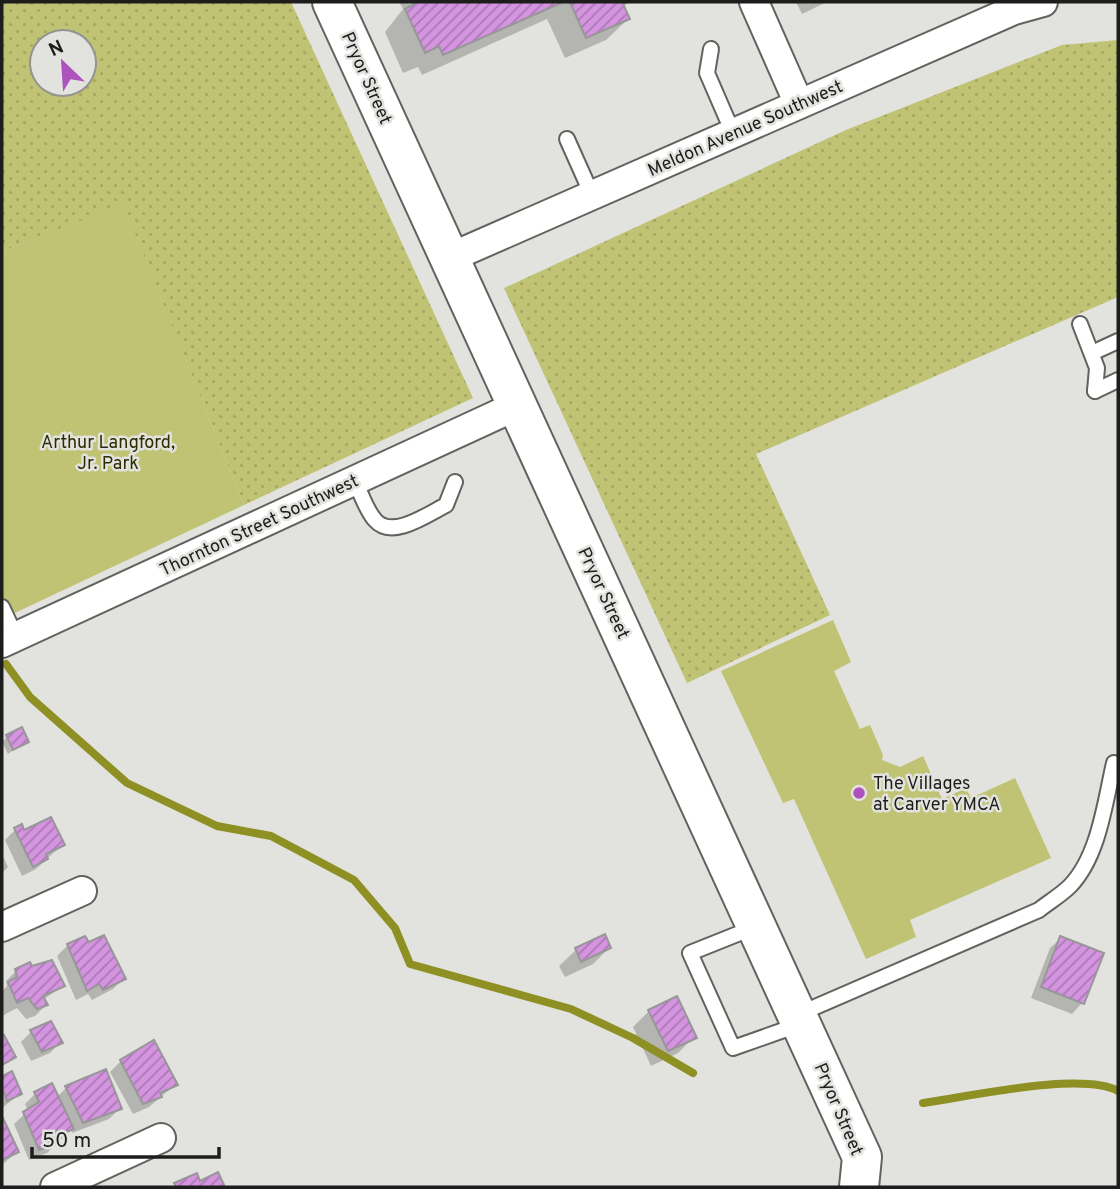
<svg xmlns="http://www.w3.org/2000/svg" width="1120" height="1189" viewBox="0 0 1120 1189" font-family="Overpass,sans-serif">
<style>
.grass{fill:url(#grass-dots);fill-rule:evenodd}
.park{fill:#c0c373}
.shadow{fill:#0003}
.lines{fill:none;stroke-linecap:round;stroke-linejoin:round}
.stream{stroke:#8e9024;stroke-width:8}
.building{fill:url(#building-hatch);stroke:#989699;stroke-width:2}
.service-casing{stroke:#62625f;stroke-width:18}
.minor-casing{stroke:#62625f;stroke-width:32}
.secondary-casing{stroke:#62625f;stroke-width:42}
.service{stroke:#fff;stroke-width:14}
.minor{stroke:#fff;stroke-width:28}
.secondary{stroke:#fff;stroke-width:38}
.poi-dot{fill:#ae53be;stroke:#e2e2de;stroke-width:2.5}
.labels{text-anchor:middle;stroke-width:5;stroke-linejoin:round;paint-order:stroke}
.street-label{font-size:18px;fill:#1d1d1c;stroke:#e2e2de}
.park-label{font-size:18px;fill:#2c2d00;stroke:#e2e2de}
.poi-label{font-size:18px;fill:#1d1d1c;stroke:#e2e2de;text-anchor:start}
</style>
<defs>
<pattern id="grass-dots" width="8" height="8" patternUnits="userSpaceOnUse" patternTransform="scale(1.75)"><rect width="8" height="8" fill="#c0c373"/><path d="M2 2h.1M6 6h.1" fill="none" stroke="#a5a763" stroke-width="1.8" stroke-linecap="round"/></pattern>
<pattern id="building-hatch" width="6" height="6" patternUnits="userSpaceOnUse" patternTransform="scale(1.75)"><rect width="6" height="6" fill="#d494df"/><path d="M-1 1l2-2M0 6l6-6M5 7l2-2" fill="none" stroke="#ab78b4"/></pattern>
</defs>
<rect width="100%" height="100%" fill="#e2e2de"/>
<!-- grass -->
<g class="grass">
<path d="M2,2H291L473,398L244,505L123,205L2,252ZM42,42H84V84H42Z"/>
<path d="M1118,40V297L756,454L830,615L687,683L504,288L846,130L1062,45Z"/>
</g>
<!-- park -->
<g class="park">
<path d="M123,204L244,505L2,619V252Z"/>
<path d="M833,620L851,662L834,671L860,729L870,725L883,755L882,760L900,767L923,756L942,799L966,788L971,798L1015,778L1051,858L910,920L916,937L866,959L794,799L783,803L721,671Z"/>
</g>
<!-- shadow -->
<g class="shadow">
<path d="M399,2H628L623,7L628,19L606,40L565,58L547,19L422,75L418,67L403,73L385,32L403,9Z"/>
<path d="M796,2H827L802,14Z"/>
<path d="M7,737L27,741L8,754L2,742Z"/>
<path d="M15,830L63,844L36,869L22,876L5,840Z"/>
<path d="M2,854L8,867L2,873Z"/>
<path d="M604,936L609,948L593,964L565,977L559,966L576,950Z"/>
<path d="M1061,938L1082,1003L1072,1014L1031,998L1050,948Z"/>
<path d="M68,945L124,978L113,989L92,1000L88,994L76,1000L57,956Z"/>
<path d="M16,971L62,986L43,1000L46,1005L35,1016L26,1019L17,1008L2,1016V991L7,986L6,981Z"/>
<path d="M649,1011L694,1037L678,1053L651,1066L633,1027Z"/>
<path d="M31,1032L61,1042L50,1053L31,1061L21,1042Z"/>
<path d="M121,1061L176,1084L149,1107L133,1114L110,1072Z"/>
<path d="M11,1073L20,1094L2,1108V1078Z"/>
<path d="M66,1088L120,1108L109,1119L72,1133L71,1130L47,1153L29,1160L14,1124L28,1111L25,1104L35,1094L57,1097Z"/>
<path d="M2,1120L17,1152L2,1165Z"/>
</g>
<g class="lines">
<!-- stream -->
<g class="stream">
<path d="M6,664L30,697L127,783L217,826L271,836L354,880L395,928L410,964L571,1009L633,1038L693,1073"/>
<path d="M923,1103C966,1097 1082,1071 1118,1091"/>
</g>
</g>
<!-- building -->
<g class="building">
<path d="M418,2H563L443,55L439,46L425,53L405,9Z"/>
<path d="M570,2H628L623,4L630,19L586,38Z"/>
<path d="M22,727L29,742L13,750L6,735Z"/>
<path d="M51,817L65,845L46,854L48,859L33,867L14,828L22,824L24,830Z"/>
<path d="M605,934L611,948L581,962L575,948Z"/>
<path d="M104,935L126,979L103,990L99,984L87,991L67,944L85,936L89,942Z"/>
<path d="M1060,936L1104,953L1084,1004L1041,987Z"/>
<path d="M52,960L65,986L43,996L48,1005L37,1009L28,998L17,1003L8,982L17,977L15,969L30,962L32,966Z"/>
<path d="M677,996L697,1038L668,1051L648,1010Z"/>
<path d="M51,1021L63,1043L42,1052L30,1030Z"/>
<path d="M4,1035L16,1057L2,1065V1037Z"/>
<path d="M154,1040L178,1085L160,1093L162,1097L143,1104L120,1060Z"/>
<path d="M106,1069L122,1109L83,1123L65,1086Z"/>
<path d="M12,1071L22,1094L7,1101L2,1087V1076Z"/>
<path d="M52,1083L74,1129L56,1136L60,1143L39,1150L23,1112L39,1102L34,1092Z"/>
<path d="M2,1116L19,1152L2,1160Z"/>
<path d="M218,1172L225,1187H176L174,1183L197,1173L200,1181Z"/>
</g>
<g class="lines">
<!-- service casing -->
<g class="service-casing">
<g id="service">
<path d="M711,49L707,73L733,133"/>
<path d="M567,139L592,195"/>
<path d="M1080,324L1097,368L1095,391"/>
<path d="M1092,353L1118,341"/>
<path d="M1095,391L1118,380"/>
<path d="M355,481C361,493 366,510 375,520C392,540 428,514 446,505L455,482"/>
<path d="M2,607L16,637"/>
<path d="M755,927L690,953L733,1048L801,1024"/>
<path d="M799,1014L1039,910C1049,902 1061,895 1070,886C1099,856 1105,802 1114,763"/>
</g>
</g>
<!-- minor casing -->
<g class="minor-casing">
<g id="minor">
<path d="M754,2L799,104"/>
<path d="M449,258L1014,10L1043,2"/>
<path d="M2,643L516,406"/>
<path d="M2,927L82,891"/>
<path d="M55,1187L161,1138"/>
</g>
</g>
<!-- secondary casing -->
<g class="secondary-casing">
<path id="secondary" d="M332,2L862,1157L859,1187"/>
</g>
<!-- service -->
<use href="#service" class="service"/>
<!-- minor -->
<use href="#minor" class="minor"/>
<!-- secondary -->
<use href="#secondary" class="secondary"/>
</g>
<!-- markers -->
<circle class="poi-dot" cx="859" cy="793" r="7"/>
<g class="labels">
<!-- street labels -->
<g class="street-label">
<text transform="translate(367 78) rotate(66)" y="6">Pryor Street</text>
<text transform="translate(745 128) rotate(-24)" y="6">Meldon Avenue Southwest</text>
<text transform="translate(259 525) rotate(-25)" y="6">Thornton Street Southwest</text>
<text transform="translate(604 593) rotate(65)" y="6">Pryor Street</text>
<text transform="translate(839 1109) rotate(67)" y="6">Pryor Street</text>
</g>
<!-- park labels -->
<g class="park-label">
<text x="108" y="448">Arthur Langford,<tspan x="108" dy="21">Jr. Park</tspan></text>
</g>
<!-- poi labels -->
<g class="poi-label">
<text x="873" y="789">The Villages<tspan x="873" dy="21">at Carver YMCA</tspan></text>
</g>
</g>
<!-- border -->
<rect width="1120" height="1189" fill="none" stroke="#1d1d1c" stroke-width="7"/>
<!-- north arrow -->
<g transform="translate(63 63) rotate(335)"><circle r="33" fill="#e2e2de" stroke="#939390" stroke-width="2"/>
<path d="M0-5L12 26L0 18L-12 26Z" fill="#ae53be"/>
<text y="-10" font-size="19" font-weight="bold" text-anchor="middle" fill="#1d1d1c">N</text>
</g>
<!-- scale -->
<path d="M32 1147v10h187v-10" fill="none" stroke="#1d1d1c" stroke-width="3.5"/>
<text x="42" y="1147" font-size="21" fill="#1d1d1c" stroke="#e2e2de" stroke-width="5" paint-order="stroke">50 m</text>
</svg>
